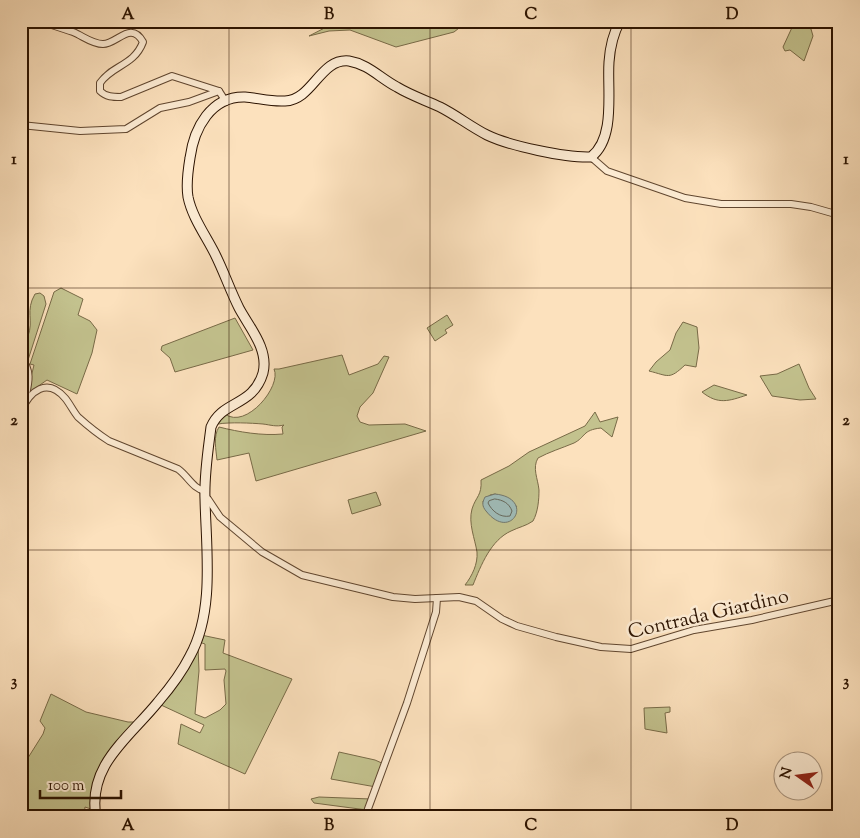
<svg xmlns="http://www.w3.org/2000/svg" width="860" height="838" viewBox="0 0 860 838" font-family="'Sorts Mill Goudy',serif">
<style>
.green{fill:#c3c28e;stroke:#786a47;fill-rule:evenodd}
.water{fill:#a0bcb8;stroke:#72786e}
.lines{fill:none;stroke-linecap:round;stroke-linejoin:round}
.shore{stroke:#66685c;stroke-width:1}
.street-casing{stroke:#60462f;stroke-width:8}
.secondary-casing{stroke:#2c1300;stroke-width:11}
.street{stroke:#fdecd4;stroke-width:6}
.secondary{stroke:#fdecd4;stroke-width:9}
.grid{fill:none;stroke:#2c1300;stroke-width:1;stroke-opacity:0.55}
.labels{text-anchor:middle;stroke-width:5;stroke-linejoin:round;paint-order:stroke}
.street-label{font-size:20px;fill:#2c1300;stroke:#fdecd4}
.neatline{fill:none;stroke:#2c1300;stroke-width:2}
.grid-label{font-size:16px;text-anchor:middle;font-weight:bold;fill:#2c1300}
</style>
<rect width="100%" height="100%" fill="#fce1bd"/>
<filter id="stains"><feTurbulence type="fractalNoise" baseFrequency=".004" numOctaves="4"/><feColorMatrix values="0 0 0 0 .2 0 0 0 0 .09 0 0 0 0 .02 0 0 0 .5 -.17"/></filter>
<radialGradient id="worn" r=".72"><stop offset=".6" stop-color="#630" stop-opacity="0"/><stop offset="1" stop-color="#630" stop-opacity=".3"/></radialGradient>
<!-- green -->
<g class="green">
<path d="M338,21H392L410,27L433,21H468L454,32L396,47L350,30L329,31L309,36Z"/>
<path d="M795,21H799L811,29L813,36L804,61L790,50L785,51L783,47Z"/>
<path d="M61,288L83,299L78,315L90,321L97,330L92,353L77,394L47,380L27,394L34,365L30,364L54,292Z"/>
<path d="M40,293L44,296L46,304L28,360L26,362L21,357L22,338L28,336C34,320 25,311 35,294Z"/>
<path d="M447,315L453,325L445,330L447,333L435,341L427,328Z"/>
<path d="M235,318L253,350L175,372L170,358L161,350L162,346Z"/>
<path d="M683,322L697,327L699,348L696,367L685,365C669,380 669,376 649,371L656,362L670,350L676,333Z"/>
<path d="M342,355L349,375L378,364L384,356L389,357L373,393L360,407L357,416L360,422L369,425L405,424L426,431L256,481L249,453L217,460C216,450 213,436 219,427C239,432 262,436 283,434L282,427L284,425C276,427 271,425 263,424C251,423 230,422 218,424L225,414C246,430 282,386 274,369H279Z"/>
<path d="M799,364L809,388L816,399L800,400L772,396L760,376L777,374Z"/>
<path d="M714,385L747,395C729,401 718,405 702,392Z"/>
<path d="M595,412L600,422L618,417L612,437L601,428C582,430 586,437 574,443C562,448 549,452 538,458C532,468 538,479 539,490C539,500 538,512 533,521C526,526 519,527 511,531C491,540 481,565 473,585H465C472,576 478,564 477,552C475,539 468,523 472,509C476,496 482,496 481,480L509,466L529,452L585,426ZM495,494L510,499L517,507L498,520C491,516 483,510 483,501L490,495Z"/>
<path d="M376,492L381,505L352,514L348,500Z"/>
<path d="M201,635L225,640L223,653L292,679L245,774L178,744L181,724L200,733L204,725L161,705L150,719L144,723L198,646L199,671L195,714L205,718L220,710L226,704L224,680L226,671L225,669L205,670V644L199,642Z"/>
<path d="M51,694L86,712L128,722H135L112,750L91,809L85,807L84,817H21V769L43,734L45,728L40,721Z"/>
<path d="M670,707V712L665,713L667,733L645,729L644,708Z"/>
<path d="M339,752L375,760L384,764L376,787L331,779Z"/>
<path d="M319,797L371,799L367,810L314,803L311,799Z"/>
</g>
<!-- water -->
<path class="water" d="M495,494C536,498 511,543 486,511C482,506 482,503 485,497Z"/>
<g class="lines">
<!-- shore -->
<path class="shore" d="M495,499C503,500 509,503 512,511L510,516C500,518 492,511 488,503L489,501Z"/>
<!-- street casing -->
<g class="street-casing">
<g id="street">
<path d="M39,21C51,25 62,28 73,32C83,36 92,44 103,44C117,44 131,20 143,42C134,66 112,65 100,83V91C106,97 113,97 121,97L172,76L219,91L226,102"/>
<path d="M21,125L80,131L126,129L160,108L189,102L219,91"/>
<path d="M591,157L607,171L685,198L721,204H791L811,207L839,215"/>
<path d="M21,358C34,372 27,388 24,404"/>
<path d="M21,411C30,391 47,377 65,398C70,404 73,411 78,417C88,426 98,434 109,441L178,469C188,476 193,489 205,491"/>
<path d="M205,497L208,499L220,517L262,552L302,575L393,597L415,599L459,597L476,601L502,619L517,626L556,637L601,647L631,649L694,630L752,620L839,600"/>
<path d="M365,817L407,703L436,612L437,598"/>
</g>
</g>
<!-- secondary casing -->
<g class="secondary-casing">
<g id="secondary">
<path d="M827,21L839,26"/>
<path d="M96,817C87,765 129,738 158,702C170,688 182,672 190,656C215,611 206,548 205,499C204,475 208,451 211,427C222,400 253,407 263,373C269,349 249,327 239,308C230,290 224,272 215,254C206,236 192,217 188,197C186,185 188,170 190,158C194,128 211,96 245,97C258,98 271,102 285,101C313,100 320,58 349,61C368,64 380,78 397,87C410,95 425,100 440,107C456,115 471,127 487,135C510,146 566,158 591,157C616,138 607,90 609,62C610,47 613,34 620,21"/>
</g>
</g>
<!-- street -->
<use href="#street" class="street"/>
<!-- secondary -->
<use href="#secondary" class="secondary"/>
</g>
<!-- grid -->
<path class="grid" d="M229,21V817M430,21V817M631,21V817M21,288H839M21,550H839"/>
<g class="labels">
<!-- street labels -->
<g class="street-label">
<text transform="translate(708 613) rotate(-13)" y="7">Contrada Giardino</text>
</g>
</g>
<!-- margin -->
<rect width="860" height="838" fill="none" stroke="#fce1bd" stroke-width="55"/>
<!-- north arrow -->
<g transform="translate(798 776) rotate(284)"><circle r="24" fill="#fdecd4" stroke="#a9957f"/>
<path d="M0-4L9 19L0 12L-9 19Z" fill="#8f2418"/>
<text y="-8" font-size="14" font-weight="bold" text-anchor="middle" fill="#2c1300">N</text>
</g>
<!-- scale -->
<path d="M40 790v8h81v-8" fill="none" stroke="#2c1300" stroke-width="2.5"/>
<text x="48" y="790" font-size="15" fill="#2c1300" stroke="#fdecd4" stroke-width="4" paint-order="stroke">100 m</text>
<rect x="28" y="28" width="804" height="782" class="neatline"/>
<g class="grid-label">
<text x="128" y="19">A</text>
<text x="329" y="19">B</text>
<text x="531" y="19">C</text>
<text x="732" y="19">D</text>
<text x="14" y="164">1</text>
<text x="846" y="164">1</text>
<text x="14" y="425">2</text>
<text x="846" y="425">2</text>
<text x="14" y="686">3</text>
<text x="846" y="686">3</text>
<text x="128" y="830">A</text>
<text x="329" y="830">B</text>
<text x="531" y="830">C</text>
<text x="732" y="830">D</text>
</g>
<rect width="100%" height="100%" filter="url(#stains)"/>
<rect width="100%" height="100%" fill="url(#worn)"/>
</svg>
